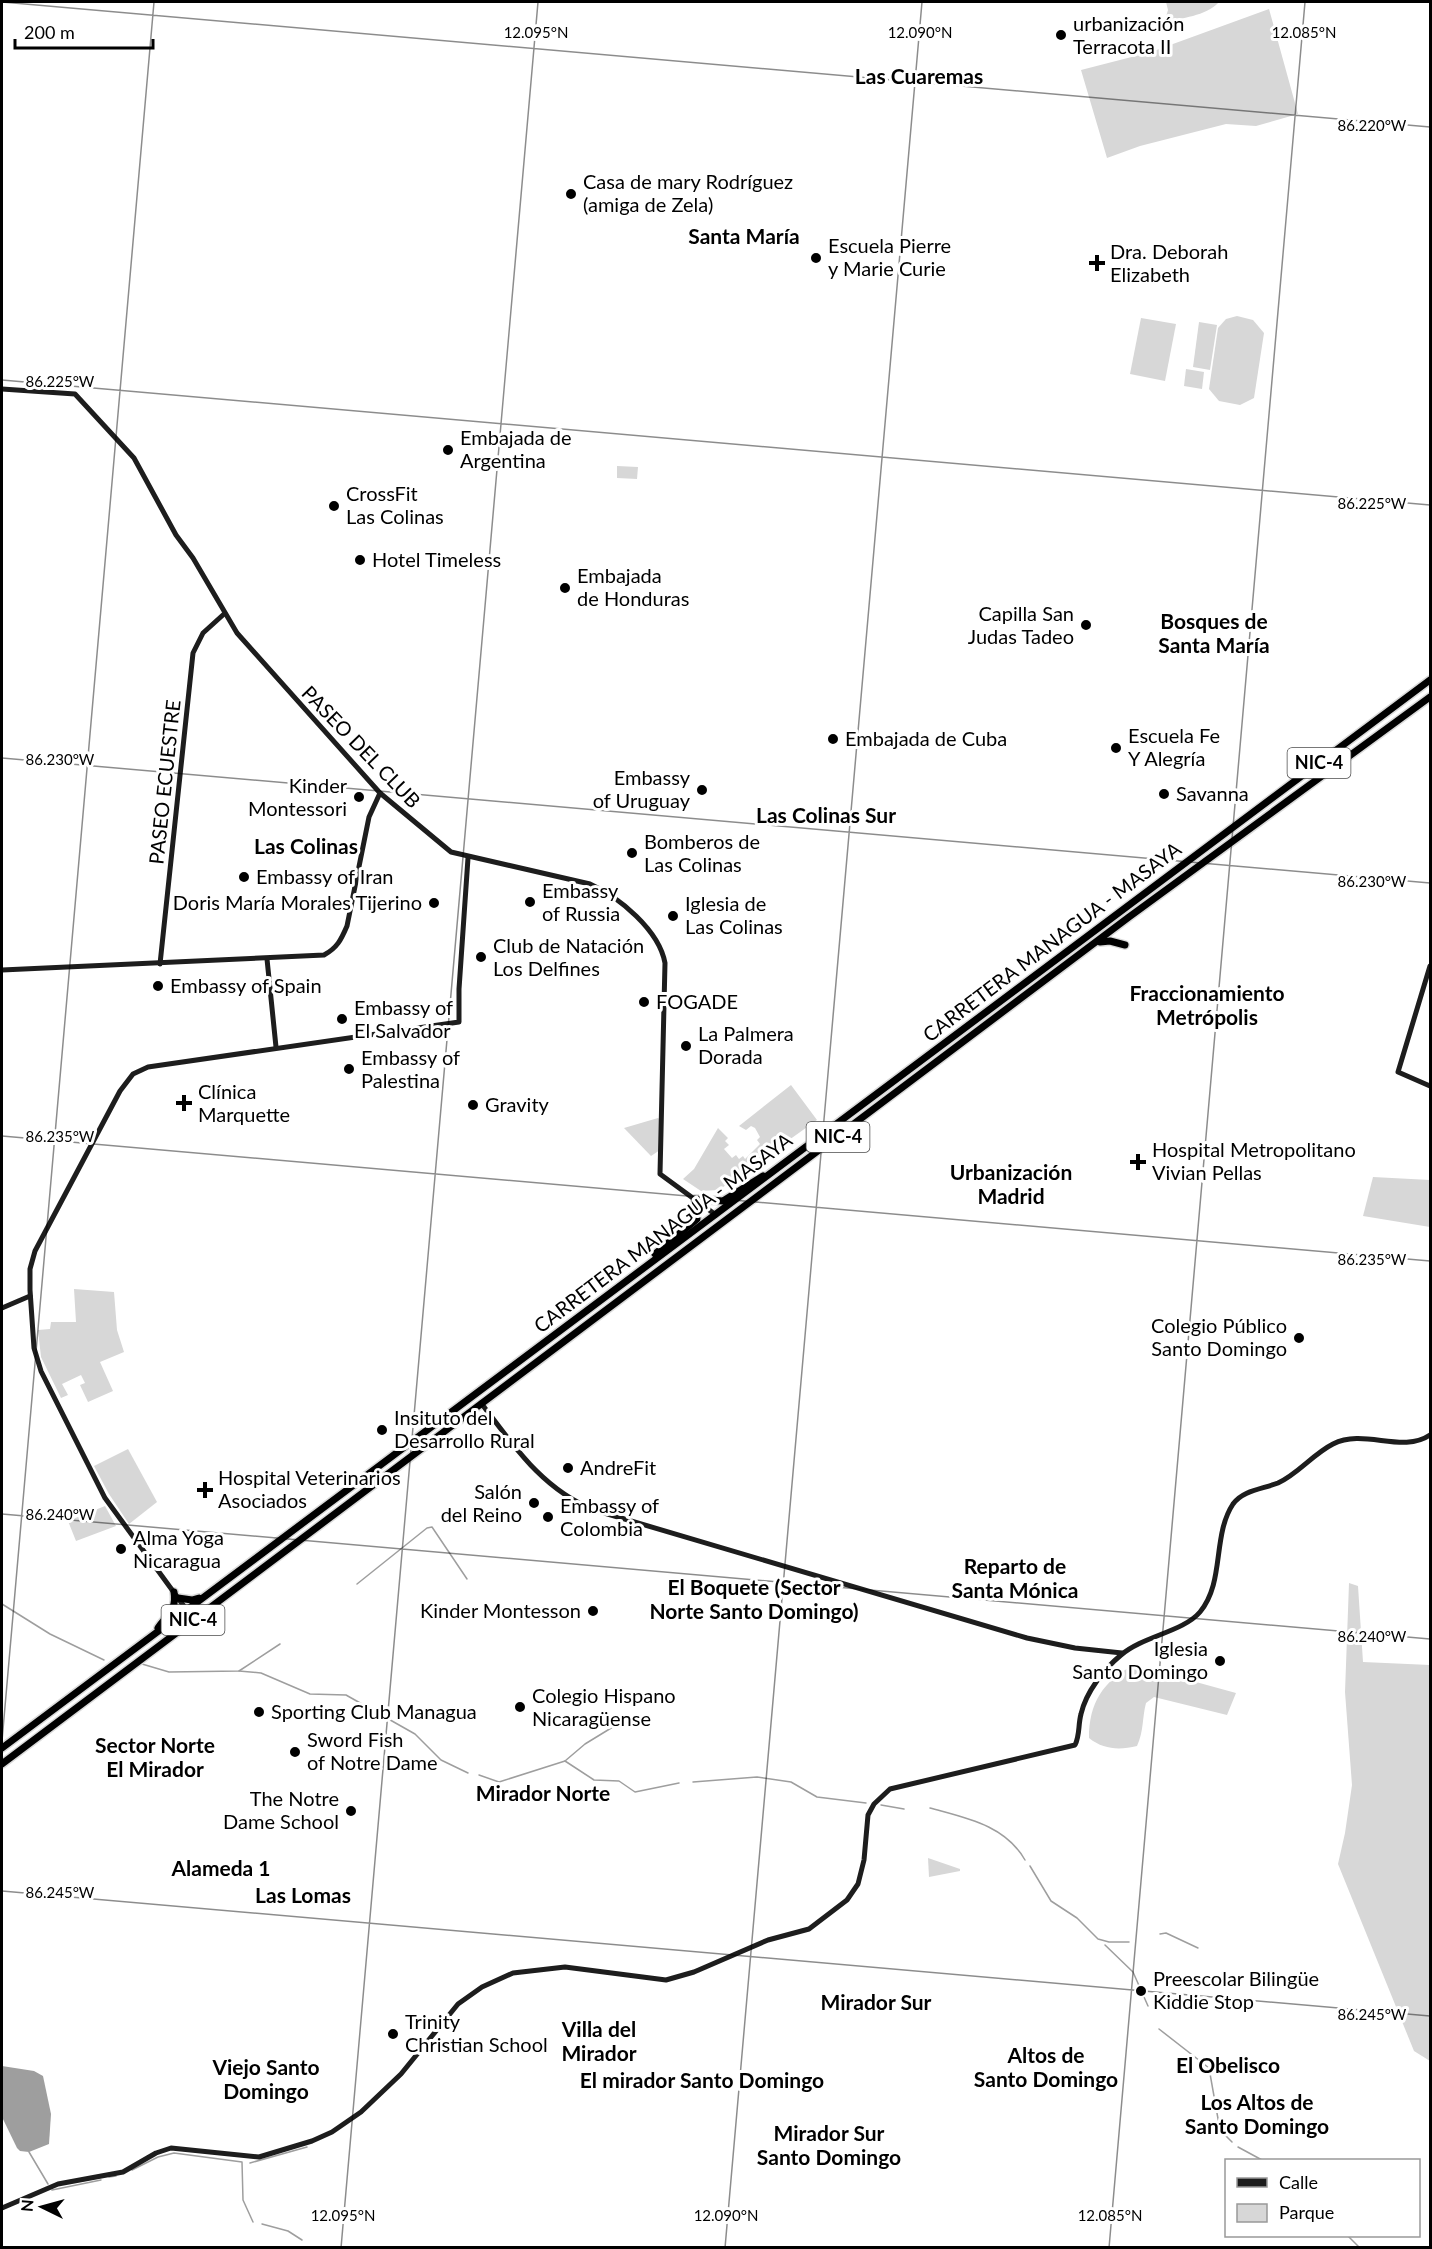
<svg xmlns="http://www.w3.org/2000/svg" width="1432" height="2249" viewBox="0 0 1432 2249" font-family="Lato,sans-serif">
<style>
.green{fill:#d7d7d7}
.water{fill:#9e9e9e}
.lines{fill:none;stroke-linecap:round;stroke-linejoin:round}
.stream{stroke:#9e9e9e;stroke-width:1.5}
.highway-casing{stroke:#dbdbdb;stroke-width:10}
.secondary{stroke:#1d1d1d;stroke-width:5}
.highway{stroke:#000;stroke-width:7}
.ticks{fill:none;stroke:#000;stroke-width:1.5;stroke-opacity:0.45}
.poi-dot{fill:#000;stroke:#fff;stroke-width:2}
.labels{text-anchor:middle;stroke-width:6;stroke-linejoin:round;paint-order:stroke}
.shield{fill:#fff;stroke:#4c4c4c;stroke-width:1.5}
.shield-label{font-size:18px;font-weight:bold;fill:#000}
.poi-label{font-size:20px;fill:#000;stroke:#fff;text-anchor:start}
.street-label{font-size:20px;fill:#000;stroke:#fff}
.neighbourhood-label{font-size:21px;font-weight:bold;fill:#000;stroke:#fff}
.ticks-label{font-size:15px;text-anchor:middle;fill:#000;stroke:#fff;stroke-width:6;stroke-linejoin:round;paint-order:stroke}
</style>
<rect width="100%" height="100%" fill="#fff"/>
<!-- green -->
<g class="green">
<path d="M1166,2H1219C1205,17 1182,17 1164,23L1168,10Z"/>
<path d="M1269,9L1298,114L1256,126L1226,124L1140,146L1107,158L1081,70L1151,52Z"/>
<path d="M1237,316L1253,320L1264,333L1254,398L1240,405L1219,401L1209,389L1218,328L1226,319Z"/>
<path d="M1141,318L1176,324L1165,381L1130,374Z"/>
<path d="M1199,322L1217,325L1210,370L1193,367Z"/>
<path d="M1186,369L1204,372L1202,389L1184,386Z"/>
<path d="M617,466L638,467L637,479L617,478Z"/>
<path d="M791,1085L817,1120L719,1190L701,1191L683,1179L694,1169L718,1128L728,1138L725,1141L729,1145L724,1149L732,1158L736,1155L739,1159L743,1156L745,1159L760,1144L757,1140L760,1137L755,1128L751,1126L746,1130L739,1126Z"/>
<path d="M658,1118L662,1121L660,1150L651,1156L624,1128Z"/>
<path d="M1373,1177L1430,1180V1227L1363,1216Z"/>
<path d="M74,1289L114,1292L117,1330L124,1352L100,1362L113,1391L88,1402L80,1385L85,1383L81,1375L62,1384L68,1395L61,1398L41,1357L38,1330L50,1329L51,1322H76Z"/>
<path d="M128,1449L157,1502L129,1524L109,1494L94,1466Z"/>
<path d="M105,1506L116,1526L76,1541L68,1521Z"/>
<path d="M1349,1583L1358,1586L1363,1662L1430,1665V2061L1414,2051L1338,1864L1345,1833L1352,1785L1345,1692Z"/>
<path d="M1134,1665L1236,1693L1227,1715L1154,1697L1146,1703C1142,1718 1144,1731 1137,1746C1120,1750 1104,1750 1089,1738C1089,1703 1103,1681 1134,1665Z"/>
<path d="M928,1858L960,1869V1871L929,1877Z"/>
</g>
<!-- water -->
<path class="water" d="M2,2066L34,2071L43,2076L51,2114L49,2144L29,2152L20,2151L17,2148L2,2117Z"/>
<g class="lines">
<!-- stream -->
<g class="stream">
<path d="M357,1584L427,1528L432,1527L467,1579"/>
<path d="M2,1604L50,1634L104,1660"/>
<path d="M142,1664L169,1672L239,1671L280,1644"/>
<path d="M239,1671L261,1673L310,1694L346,1695L415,1734L441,1760L468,1773"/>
<path d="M565,1761L594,1780L619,1781L635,1792L679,1783"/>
<path d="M479,1775L499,1782L565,1761L585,1744L621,1722"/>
<path d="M693,1782L757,1777L791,1782L817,1797L866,1803"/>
<path d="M881,1805L904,1809"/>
<path d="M930,1808C966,1818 1005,1825 1025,1860"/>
<path d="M1030,1866L1051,1901L1077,1918L1098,1939L1109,1942H1129"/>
<path d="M1160,1934L1166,1933L1198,1948"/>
<path d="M1105,1945L1133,1972L1148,2006"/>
<path d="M1159,2029L1209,2068L1220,2130L1232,2142"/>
<path d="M1238,2147L1262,2160"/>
<path d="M29,2152L48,2184"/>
<path d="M250,2163L307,2147"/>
<path d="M132,2170L158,2157L174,2153L242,2162L243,2200L253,2222"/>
<path d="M109,2177L116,2176"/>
<path d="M52,2190L101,2180"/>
<path d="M262,2224L288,2231L302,2240"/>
<path d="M1348,2236L1360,2248"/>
</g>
<!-- highway casing -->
<g class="highway-casing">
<g id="highway">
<path d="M1100,942L1110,941L1125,945"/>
<path d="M655,1254L697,1219L695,1199L723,1201L763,1176"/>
<path d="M178,1598L192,1600L199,1598"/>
<path d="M158,1628C167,1614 177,1611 174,1592"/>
<path d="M2,1748L1430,680"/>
<path d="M2,1764L1129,917L1430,697"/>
</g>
</g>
<!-- secondary -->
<g class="secondary">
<path d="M2,389L75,394L134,458L176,535L193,558L237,633L380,793L451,852L590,884C619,897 659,930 665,963L660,1174L716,1215"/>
<path d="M267,959L276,1047"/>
<path d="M160,964L193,653L203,633L224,614"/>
<path d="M1430,966L1398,1072L1430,1086"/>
<path d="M2,970L324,955C337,948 341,940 347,926L369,817L380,793"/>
<path d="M2,1308L30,1296"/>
<path d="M481,1403C514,1446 542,1489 594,1510L1027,1638L1075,1648L1122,1653"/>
<path d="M186,1609L105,1498L41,1371L34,1348L30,1290V1269L35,1251L120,1091L133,1074L148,1067L459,1022V989L468,858"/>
<path d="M2,2208L58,2184L123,2172L156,2153L171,2148L259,2157L312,2141L332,2132L361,2112L401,2074L458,2004L482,1987L513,1973L565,1967L666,1980L694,1972L768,1940L809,1929L847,1900L858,1884L864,1860L868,1815L874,1804L890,1789L1075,1745C1080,1735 1078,1725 1081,1714C1086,1692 1104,1669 1121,1655C1143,1636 1183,1632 1200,1612C1225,1582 1212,1536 1233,1504C1243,1490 1263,1489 1278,1483C1298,1474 1313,1454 1333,1444C1364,1428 1402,1454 1430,1435"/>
</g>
<!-- highway -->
<use href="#highway" class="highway"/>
</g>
<!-- ticks -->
<path class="ticks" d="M2,2L1430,127M2,380L1430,505M2,758L1430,883M2,1136L1430,1261M2,1514L1430,1639M2,1741L154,2M2,1891L1430,2016M341,2248L538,2M725,2248L922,2M1109,2248L1305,2"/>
<!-- markers -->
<g class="poi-dot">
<circle cx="1061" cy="35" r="6"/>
<circle cx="571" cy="194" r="6"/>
<circle cx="816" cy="258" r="6"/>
<path d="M1094 254h6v6h6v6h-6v6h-6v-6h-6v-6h6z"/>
<circle cx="448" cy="450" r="6"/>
<circle cx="334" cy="506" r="6"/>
<circle cx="360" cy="560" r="6"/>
<circle cx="565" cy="588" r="6"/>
<circle cx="1086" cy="625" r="6"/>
<circle cx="833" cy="739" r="6"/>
<circle cx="1116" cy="748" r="6"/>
<circle cx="702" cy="790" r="6"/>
<circle cx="1164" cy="794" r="6"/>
<circle cx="359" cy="797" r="6"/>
<circle cx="632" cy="853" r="6"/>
<circle cx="244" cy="877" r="6"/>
<circle cx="530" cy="902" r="6"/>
<circle cx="434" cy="903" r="6"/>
<circle cx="673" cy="916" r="6"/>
<circle cx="481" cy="957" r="6"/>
<circle cx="158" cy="986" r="6"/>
<circle cx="644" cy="1002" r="6"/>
<circle cx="342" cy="1019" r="6"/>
<circle cx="686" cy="1046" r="6"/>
<circle cx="349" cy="1069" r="6"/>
<path d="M181 1094h6v6h6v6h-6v6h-6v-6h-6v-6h6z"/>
<circle cx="473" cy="1105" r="6"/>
<path d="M1135 1153h6v6h6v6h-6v6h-6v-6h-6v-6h6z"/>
<circle cx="1299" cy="1338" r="6"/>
<circle cx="382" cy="1430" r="6"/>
<circle cx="568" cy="1468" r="6"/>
<path d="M202 1481h6v6h6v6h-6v6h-6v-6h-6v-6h6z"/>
<circle cx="534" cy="1503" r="6"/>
<circle cx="548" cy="1517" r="6"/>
<circle cx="121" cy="1549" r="6"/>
<circle cx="593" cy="1611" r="6"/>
<circle cx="1220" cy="1661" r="6"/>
<circle cx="520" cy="1707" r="6"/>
<circle cx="259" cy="1712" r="6"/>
<circle cx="295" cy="1752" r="6"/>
<circle cx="351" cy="1811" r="6"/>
<circle cx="1141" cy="1991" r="6"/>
<circle cx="393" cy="2034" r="6"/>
</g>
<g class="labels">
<!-- shield labels -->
<g class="shield">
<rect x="1287.5" y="748" width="63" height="30" rx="4.5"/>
<rect x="806.5" y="1122" width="63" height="30" rx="4.5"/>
<rect x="161.5" y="1605" width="63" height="30" rx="4.5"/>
</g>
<g class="shield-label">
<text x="1319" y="769">NIC-4</text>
<text x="838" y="1143">NIC-4</text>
<text x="193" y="1626">NIC-4</text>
</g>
<!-- poi labels -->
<g class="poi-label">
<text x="1073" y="31">urbanización<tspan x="1073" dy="23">Terracota II</tspan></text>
<text x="583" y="189">Casa de mary Rodríguez<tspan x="583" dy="23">(amiga de Zela)</tspan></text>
<text x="828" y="253">Escuela Pierre<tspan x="828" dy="23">y Marie Curie</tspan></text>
<text x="1110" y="259">Dra. Deborah<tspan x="1110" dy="23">Elizabeth</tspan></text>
<text x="460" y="445">Embajada de<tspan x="460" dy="23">Argentina</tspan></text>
<text x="346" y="501">CrossFit<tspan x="346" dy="23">Las Colinas</tspan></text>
<text x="372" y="567">Hotel Timeless</text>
<text x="577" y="583">Embajada<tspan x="577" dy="23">de Honduras</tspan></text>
<text x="1074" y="621" text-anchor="end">Capilla San<tspan x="1074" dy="23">Judas Tadeo</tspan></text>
<text x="1128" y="743">Escuela Fe<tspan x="1128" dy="23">Y Alegría</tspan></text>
<text x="845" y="746">Embajada de Cuba</text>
<text x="690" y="785" text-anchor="end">Embassy<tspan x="690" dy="23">of Uruguay</tspan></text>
<text x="347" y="793" text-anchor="end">Kinder<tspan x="347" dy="23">Montessori</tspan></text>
<text x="1176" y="801">Savanna</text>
<text x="644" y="849">Bomberos de<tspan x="644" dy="23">Las Colinas</tspan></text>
<text x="256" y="884">Embassy of Iran</text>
<text x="542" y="898">Embassy<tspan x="542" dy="23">of Russia</tspan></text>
<text x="422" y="910" text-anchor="end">Doris María Morales Tijerino</text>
<text x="685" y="911">Iglesia de<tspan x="685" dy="23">Las Colinas</tspan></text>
<text x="493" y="953">Club de Natación<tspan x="493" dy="23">Los Delfines</tspan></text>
<text x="170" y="993">Embassy of Spain</text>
<text x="656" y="1009">FOGADE</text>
<text x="354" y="1015">Embassy of<tspan x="354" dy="23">El Salvador</tspan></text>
<text x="698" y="1041">La Palmera<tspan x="698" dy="23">Dorada</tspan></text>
<text x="361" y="1065">Embassy of<tspan x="361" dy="23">Palestina</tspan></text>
<text x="198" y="1099">Clínica<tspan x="198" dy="23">Marquette</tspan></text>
<text x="485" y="1112">Gravity</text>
<text x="1152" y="1157">Hospital Metropolitano<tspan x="1152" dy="23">Vivian Pellas</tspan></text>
<text x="1287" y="1333" text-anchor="end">Colegio Público<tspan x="1287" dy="23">Santo Domingo</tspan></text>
<text x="394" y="1425">Insituto del<tspan x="394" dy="23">Desarrollo Rural</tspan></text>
<text x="580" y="1475">AndreFit</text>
<text x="218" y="1485">Hospital Veterinarios<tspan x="218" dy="23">Asociados</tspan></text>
<text x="522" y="1499" text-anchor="end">Salón<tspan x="522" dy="23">del Reino</tspan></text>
<text x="560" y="1513">Embassy of<tspan x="560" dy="23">Colombia</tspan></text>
<text x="133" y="1545">Alma Yoga<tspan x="133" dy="23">Nicaragua</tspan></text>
<text x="581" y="1618" text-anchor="end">Kinder Montesson</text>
<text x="1208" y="1656" text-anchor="end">Iglesia<tspan x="1208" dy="23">Santo Domingo</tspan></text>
<text x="532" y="1703">Colegio Hispano<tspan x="532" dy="23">Nicaragüense</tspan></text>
<text x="271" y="1719">Sporting Club Managua</text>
<text x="307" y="1747">Sword Fish<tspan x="307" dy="23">of Notre Dame</tspan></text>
<text x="339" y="1806" text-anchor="end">The Notre<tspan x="339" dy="23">Dame School</tspan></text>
<text x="1153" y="1986">Preescolar Bilingüe<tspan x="1153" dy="23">Kiddie Stop</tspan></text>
<text x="405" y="2029">Trinity<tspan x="405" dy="23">Christian School</tspan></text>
</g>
<!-- street labels -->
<g class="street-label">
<text transform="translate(361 747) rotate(46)" y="7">PASEO DEL CLUB</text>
<text transform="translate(165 782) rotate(-84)" y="7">PASEO ECUESTRE</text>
<text transform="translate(1052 942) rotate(-37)" y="7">CARRETERA MANAGUA - MASAYA</text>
<text transform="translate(663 1233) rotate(-37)" y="7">CARRETERA MANAGUA - MASAYA</text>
</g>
<!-- neighbourhood labels -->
<g class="neighbourhood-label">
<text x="919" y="84">Las Cuaremas</text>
<text x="744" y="244">Santa María</text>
<text x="1214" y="629">Bosques de<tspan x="1214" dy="24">Santa María</tspan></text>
<text x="826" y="823">Las Colinas Sur</text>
<text x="306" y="854">Las Colinas</text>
<text x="1207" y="1001">Fraccionamiento<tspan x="1207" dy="24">Metrópolis</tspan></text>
<text x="1011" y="1180">Urbanización<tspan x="1011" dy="24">Madrid</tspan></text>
<text x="1015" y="1574">Reparto de<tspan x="1015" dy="24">Santa Mónica</tspan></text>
<text x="754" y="1595">El Boquete (Sector<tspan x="754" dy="24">Norte Santo Domingo)</tspan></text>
<text x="155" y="1753">Sector Norte<tspan x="155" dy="24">El Mirador</tspan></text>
<text x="543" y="1801">Mirador Norte</text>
<text x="221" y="1876">Alameda 1</text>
<text x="303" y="1903">Las Lomas</text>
<text x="876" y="2010">Mirador Sur</text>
<text x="599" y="2037">Villa del<tspan x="599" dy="24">Mirador</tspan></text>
<text x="1046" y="2063">Altos de<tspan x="1046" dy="24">Santo Domingo</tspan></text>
<text x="1228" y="2073">El Obelisco</text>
<text x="266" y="2075">Viejo Santo<tspan x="266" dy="24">Domingo</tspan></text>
<text x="702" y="2088">El mirador Santo Domingo</text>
<text x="1257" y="2110">Los Altos de<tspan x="1257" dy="24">Santo Domingo</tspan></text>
<text x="829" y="2141">Mirador Sur<tspan x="829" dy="24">Santo Domingo</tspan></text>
</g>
</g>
<g class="ticks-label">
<text x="536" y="38">12.095°N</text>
<text x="920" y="38">12.090°N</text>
<text x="1304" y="38">12.085°N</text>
<text x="1372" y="131">86.220°W</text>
<text x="60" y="387">86.225°W</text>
<text x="1372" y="509">86.225°W</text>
<text x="60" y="765">86.230°W</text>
<text x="1372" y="887">86.230°W</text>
<text x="60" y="1142">86.235°W</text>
<text x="1372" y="1265">86.235°W</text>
<text x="60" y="1520">86.240°W</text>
<text x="1372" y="1642">86.240°W</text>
<text x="60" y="1898">86.245°W</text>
<text x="1372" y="2020">86.245°W</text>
<text x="343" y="2221">12.095°N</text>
<text x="726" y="2221">12.090°N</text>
<text x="1110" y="2221">12.085°N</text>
</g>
<!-- border -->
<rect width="1432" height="2249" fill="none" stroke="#000000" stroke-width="6"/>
<!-- legend -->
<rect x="1225" y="2159" width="195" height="78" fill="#ffffff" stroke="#999999" stroke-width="1.5"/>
<rect x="1237" y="2178" width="30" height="9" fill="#1d1d1d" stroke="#999999" stroke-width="1.5"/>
<text x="1279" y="2189" font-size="18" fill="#000000">Calle</text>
<rect x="1237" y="2204" width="30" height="18" fill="#d7d7d7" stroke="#999999" stroke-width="1.5"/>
<text x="1279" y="2219" font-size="18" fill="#000000">Parque</text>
<!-- north arrow -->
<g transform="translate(42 2207) rotate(275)" stroke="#ffffff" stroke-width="4.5" paint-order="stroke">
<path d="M0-4.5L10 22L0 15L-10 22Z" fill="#000000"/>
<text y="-9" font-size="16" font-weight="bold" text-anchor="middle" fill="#000000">N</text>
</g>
<!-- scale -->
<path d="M15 39v9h138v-9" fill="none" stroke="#000000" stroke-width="3"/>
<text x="24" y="39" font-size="18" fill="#000000" stroke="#ffffff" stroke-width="4.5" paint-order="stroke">200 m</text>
</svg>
